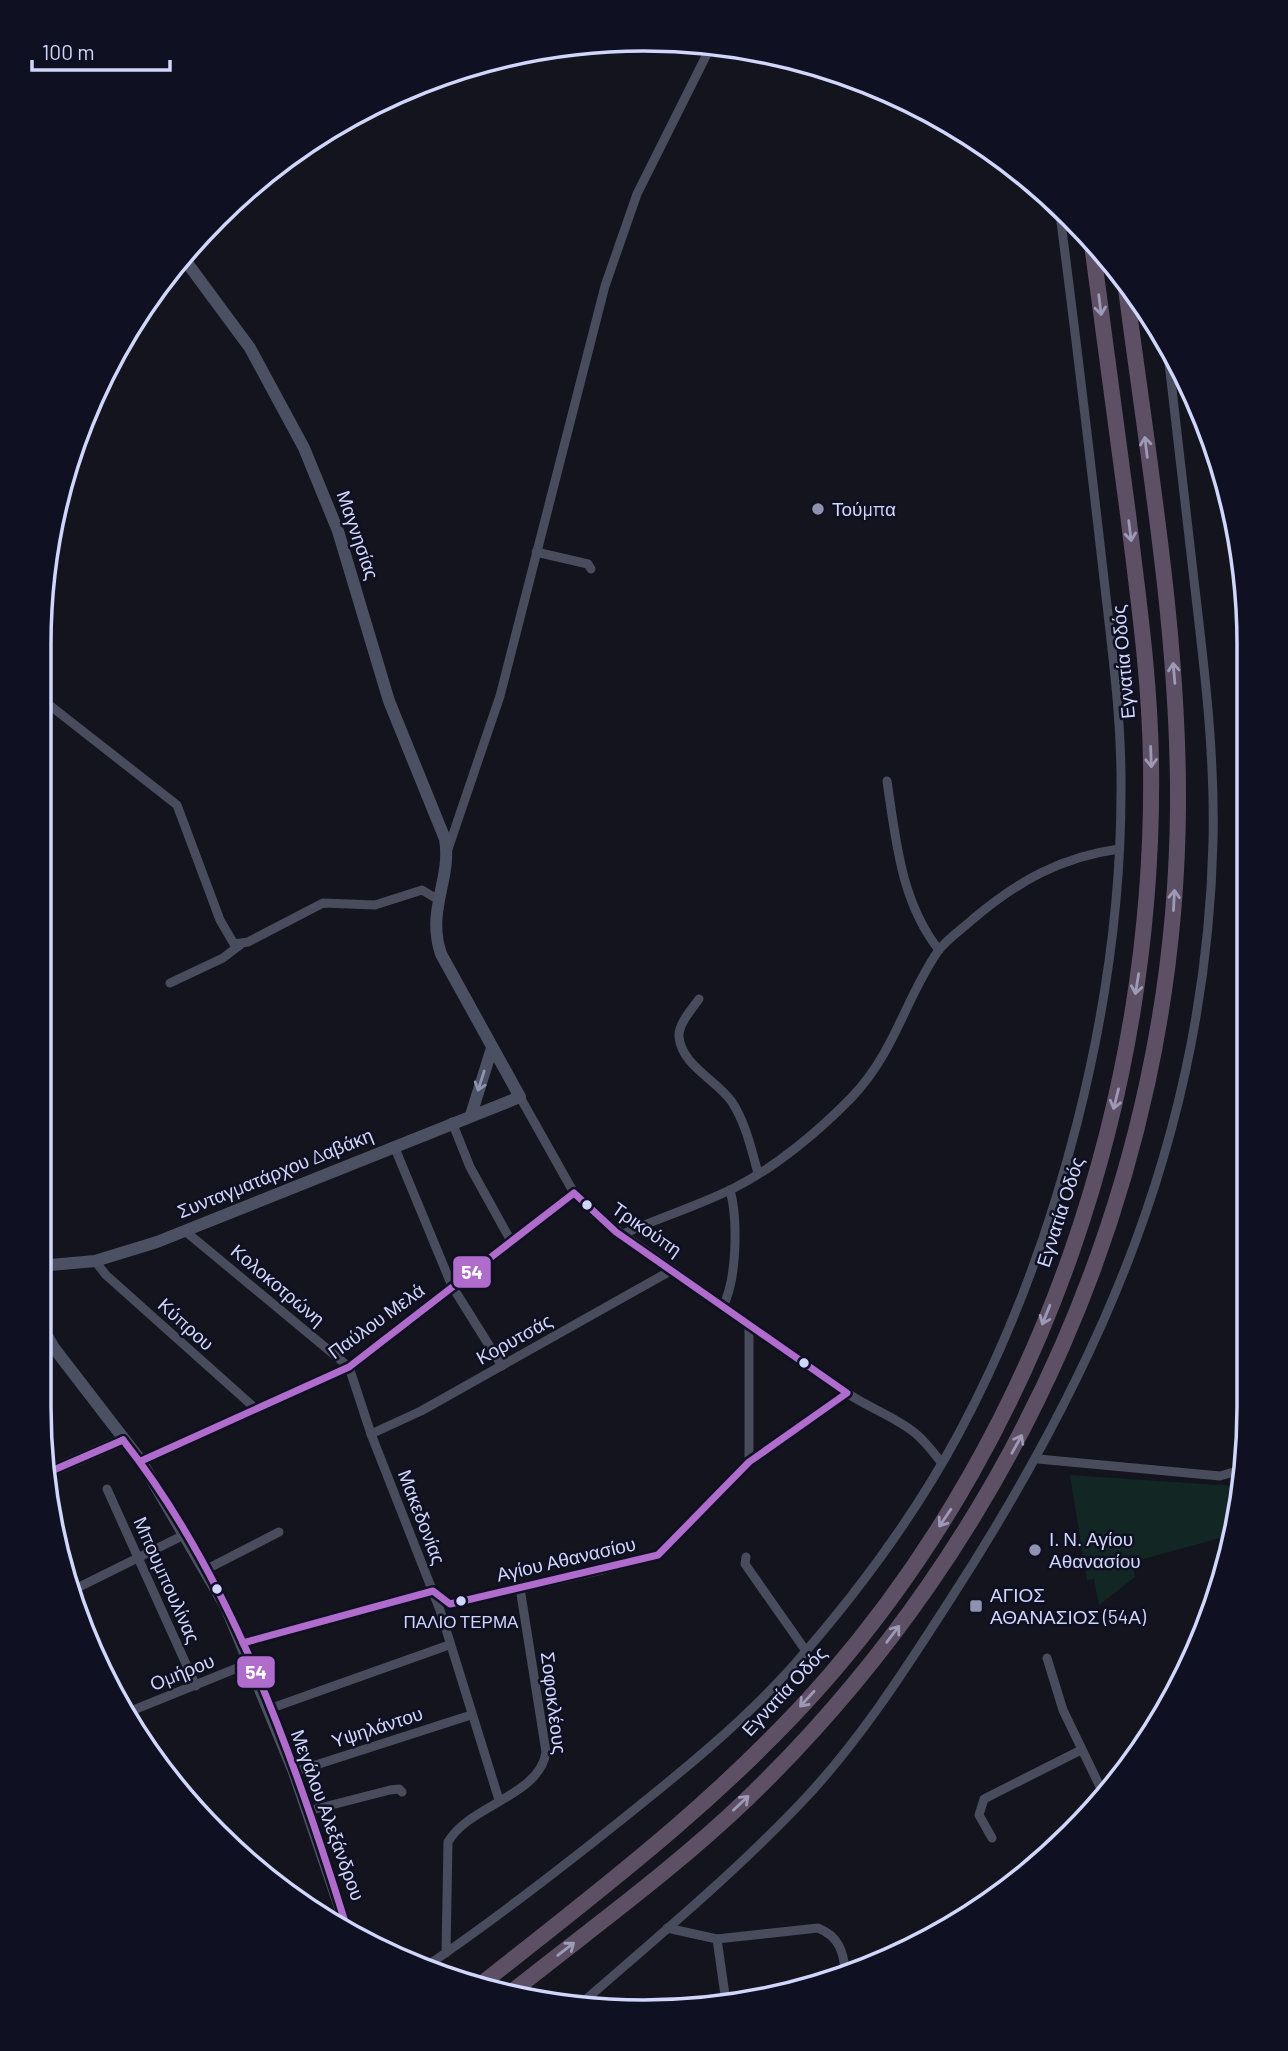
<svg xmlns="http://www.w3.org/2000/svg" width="1288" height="2051" viewBox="0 0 1288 2051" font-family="Barlow,sans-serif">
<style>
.green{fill:#122723}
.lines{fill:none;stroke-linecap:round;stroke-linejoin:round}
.street{stroke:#484c5d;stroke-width:9}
.secondary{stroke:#4b5063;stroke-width:12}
.highway{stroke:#5e5064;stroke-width:16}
.bus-1-casing{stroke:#0f1021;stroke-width:12}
.bus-1{stroke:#b06ccc;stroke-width:7}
.oneway{stroke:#9d9ab8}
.oneway2{stroke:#8e93b0}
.poi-dot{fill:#8e92ae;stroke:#0f1021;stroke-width:2.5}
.bus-dot{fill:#d1d6fc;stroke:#0f1021;stroke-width:2.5}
.labels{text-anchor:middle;stroke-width:5;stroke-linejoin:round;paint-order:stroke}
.bus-label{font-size:17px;fill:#d1d6fc;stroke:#0f1021}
.poi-label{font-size:19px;fill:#d1d6fc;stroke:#0f1021;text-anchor:start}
.street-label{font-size:19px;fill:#d1d6fc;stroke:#0f1021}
.rim{fill:none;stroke:#d1d6fc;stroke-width:3.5}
.line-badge{stroke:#0f1021;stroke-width:2.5}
.badge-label{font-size:19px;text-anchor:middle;font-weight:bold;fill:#fff}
</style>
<rect width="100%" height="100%" fill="#13141d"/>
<!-- green -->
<path class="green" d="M1070,1475L1233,1486L1237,1512L1231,1535L1132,1562L1135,1577L1099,1605L1094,1579L1087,1580Z"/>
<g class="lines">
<!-- street -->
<g class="street">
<path d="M536,552L588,564L591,569"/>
<path d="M43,700L177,805L220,920L234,944L248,942L323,903L375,905L422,890L437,899"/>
<path d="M887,781C896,841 901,902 939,950"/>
<path d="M448,849L500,696L605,286L637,194L712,44"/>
<path d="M170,983L223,958L240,945"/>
<path d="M699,999C692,1009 678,1024 679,1037C682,1066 717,1080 732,1102C746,1124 751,1148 758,1173"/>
<path d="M520,1097L574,1193L594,1214L847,1393C869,1408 894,1416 915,1433C925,1441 933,1452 941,1462"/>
<path d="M452,1122L470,1167L511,1241"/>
<path d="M394,1146L452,1286L502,1366"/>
<path d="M185,1231L349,1367L371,1434L440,1610L499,1800"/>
<path d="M621,1235C658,1218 698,1206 734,1188C776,1167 819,1131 852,1097C895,1052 905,999 938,951C947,939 962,929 973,919C1018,881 1061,857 1119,849"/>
<path d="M95,1261L106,1275L257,1410"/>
<path d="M723,1306C737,1280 738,1219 730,1190"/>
<path d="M749,1323V1462"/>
<path d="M39,1354L54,1348"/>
<path d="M371,1434L421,1411L672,1270"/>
<path d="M1038,1459L1220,1476L1244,1469"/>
<path d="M141,1461L349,1367L574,1193"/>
<path d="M107,1489L196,1686"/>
<path d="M746,1557L745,1564L806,1651"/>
<path d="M207,1569L279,1532"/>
<path d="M69,1592L186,1534"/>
<path d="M243,1643L433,1591L450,1604L602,1570L658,1555L749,1462L847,1393"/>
<path d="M1047,1658L1063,1710L1104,1795"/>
<path d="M269,1709L449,1645"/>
<path d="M126,1713L252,1662"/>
<path d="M294,1772L471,1715"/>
<path d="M308,1811L390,1790L399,1789L402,1792"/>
<path d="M992,1838L979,1815L984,1799L1081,1750"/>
<path d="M667,1928L717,1939L726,2002"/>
<path d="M717,1939L818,1928C838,1936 844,1951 845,1972"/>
<path d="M446,1953L448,1842C469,1805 540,1796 546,1752L520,1588"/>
<path d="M425,1967C492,1922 556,1872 620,1821C680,1773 741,1724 793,1666C855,1596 913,1518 958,1435C1058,1249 1121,1004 1121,792C1122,718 1111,643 1103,570C1089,448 1075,328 1059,207"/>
<path d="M583,2002C655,1939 731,1876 798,1806C856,1746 903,1673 948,1603C1102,1366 1206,1129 1213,842C1215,757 1205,673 1195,589C1186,505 1176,421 1166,337"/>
</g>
<!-- secondary -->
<g class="secondary">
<path d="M471,1115L492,1048"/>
<path d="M39,1266L95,1261L157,1242L520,1097L441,954C426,910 452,879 445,839L389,701L338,531L304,448L250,348L182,256"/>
<path d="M39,1322L54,1348L141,1461L226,1607L294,1772L346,1925"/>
<path d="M49,1472L123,1440"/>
</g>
<!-- highway -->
<g class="highway">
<path d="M480,1985C603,1888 727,1794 830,1675C1045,1426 1156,1089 1151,763C1150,679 1138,597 1128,514C1116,422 1103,330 1091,237"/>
<path d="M513,1991C592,1928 674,1869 747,1799C1016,1540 1176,1179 1178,805C1179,630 1147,454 1125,281"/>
</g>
<!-- bus-1 casing -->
<g class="bus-1-casing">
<g id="bus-1">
<path d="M123,1440C231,1577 295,1759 346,1925"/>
<path d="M141,1461L349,1367L574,1193L616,1232L847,1393L749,1462L658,1555L450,1604L433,1591L243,1643"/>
<path d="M49,1472L123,1440"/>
</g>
</g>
<!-- bus-1 -->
<use href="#bus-1" class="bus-1"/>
</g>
<!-- one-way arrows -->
<defs><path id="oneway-shaft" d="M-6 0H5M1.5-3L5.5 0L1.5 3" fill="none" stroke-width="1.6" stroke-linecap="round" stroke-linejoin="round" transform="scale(1.75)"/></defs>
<g class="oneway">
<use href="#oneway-shaft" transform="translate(1100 305) rotate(83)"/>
<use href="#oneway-shaft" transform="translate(1146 447) rotate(-97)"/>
<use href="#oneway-shaft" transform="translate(1130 531) rotate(83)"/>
<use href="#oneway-shaft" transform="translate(1174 673) rotate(-95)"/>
<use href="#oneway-shaft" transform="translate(1151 757) rotate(88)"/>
<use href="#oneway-shaft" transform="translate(1174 900) rotate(-87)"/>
<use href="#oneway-shaft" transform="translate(1137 984) rotate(99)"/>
<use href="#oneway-shaft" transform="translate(1116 1099) rotate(104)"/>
<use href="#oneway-shaft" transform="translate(1046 1315) rotate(112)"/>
<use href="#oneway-shaft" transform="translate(1017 1444) rotate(-61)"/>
<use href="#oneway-shaft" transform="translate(945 1518) rotate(124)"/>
<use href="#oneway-shaft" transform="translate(893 1634) rotate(-53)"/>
<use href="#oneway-shaft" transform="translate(807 1699) rotate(133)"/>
<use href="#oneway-shaft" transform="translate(741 1803) rotate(-43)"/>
<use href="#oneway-shaft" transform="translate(566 1949) rotate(-38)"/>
</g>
<use class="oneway2" href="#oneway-shaft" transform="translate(481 1081) rotate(108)"/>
<!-- markers -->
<g class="poi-dot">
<circle cx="818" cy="509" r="7"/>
<circle cx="1035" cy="1550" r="7"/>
<rect x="969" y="1599" width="14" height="14" rx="3.5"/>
</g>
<g class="bus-dot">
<circle cx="587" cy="1205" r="6"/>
<circle cx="804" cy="1363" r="6"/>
<circle cx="217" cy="1589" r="6"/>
<circle cx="461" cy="1601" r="6"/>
</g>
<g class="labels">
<!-- bus labels -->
<g class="bus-label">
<text x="461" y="1628">ΠΑΛΙΟ ΤΕΡΜΑ</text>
</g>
<!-- poi labels -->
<g class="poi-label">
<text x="832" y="516">Τούμπα</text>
<text x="1049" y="1546">Ι. Ν. Αγίου<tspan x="1049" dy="22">Αθανασίου</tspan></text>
<text x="990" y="1602">ΑΓΙΟΣ<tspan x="990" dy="22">ΑΘΑΝΑΣΙΟΣ (54Α)</tspan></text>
</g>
<!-- street labels -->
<g class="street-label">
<text transform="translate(358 535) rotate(71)" y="7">Μαγνησίας</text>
<text transform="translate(1123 662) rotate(-95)" y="7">Εγνατία Οδός</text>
<text transform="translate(275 1173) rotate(-22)" y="7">Συνταγματάρχου Δαβάκη</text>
<text transform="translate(1060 1212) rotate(-72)" y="7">Εγνατία Οδός</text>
<text transform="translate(647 1229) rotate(35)" y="7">Τρικούπη</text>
<text transform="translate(278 1285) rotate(40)" y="7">Κολοκοτρώνη</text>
<text transform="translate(376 1321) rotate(-36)" y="7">Παύλου Μελά</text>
<text transform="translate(186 1324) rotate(42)" y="7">Κύπρου</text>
<text transform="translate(514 1339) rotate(-29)" y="7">Κορυτσάς</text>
<text transform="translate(422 1517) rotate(69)" y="7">Μακεδονίας</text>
<text transform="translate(566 1559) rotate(-13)" y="7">Αγίου Αθανασίου</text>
<text transform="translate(167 1580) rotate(66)" y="7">Μπουμπουλίνας</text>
<text transform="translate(182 1672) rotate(-22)" y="7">Ομήρου</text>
<text transform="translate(784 1691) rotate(-47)" y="7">Εγνατία Οδός</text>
<text transform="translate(554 1703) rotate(83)" y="7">Σοφοκλέους</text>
<text transform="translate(377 1727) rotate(-18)" y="7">Υψηλάντου</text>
<text transform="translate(328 1815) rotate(70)" y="7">Μεγάλου Αλεξάνδρου</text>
</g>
</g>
<!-- crop -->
<path d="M0 0H1288V2051H0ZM644 51H644A593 593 0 0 1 1237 644V1407A593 593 0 0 1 644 2000H644A593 593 0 0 1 51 1407V644A593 593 0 0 1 644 51Z" fill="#0f1021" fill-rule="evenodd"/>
<path class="rim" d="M644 51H644A593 593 0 0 1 1237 644V1407A593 593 0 0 1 644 2000H644A593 593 0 0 1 51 1407V644A593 593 0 0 1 644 51Z"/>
<g class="line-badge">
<rect x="452" y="1255" width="40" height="34" rx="7" fill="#b06ccc"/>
<rect x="236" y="1655" width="40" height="34" rx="7" fill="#b06ccc"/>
</g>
<g class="badge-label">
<text x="472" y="1279">54</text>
<text x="256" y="1679">54</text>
</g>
<!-- scale -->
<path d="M32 60v10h138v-10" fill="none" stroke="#d1d6fc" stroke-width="3.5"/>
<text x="42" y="60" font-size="21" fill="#d1d6fc" stroke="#0f1021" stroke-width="5" paint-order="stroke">100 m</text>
</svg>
